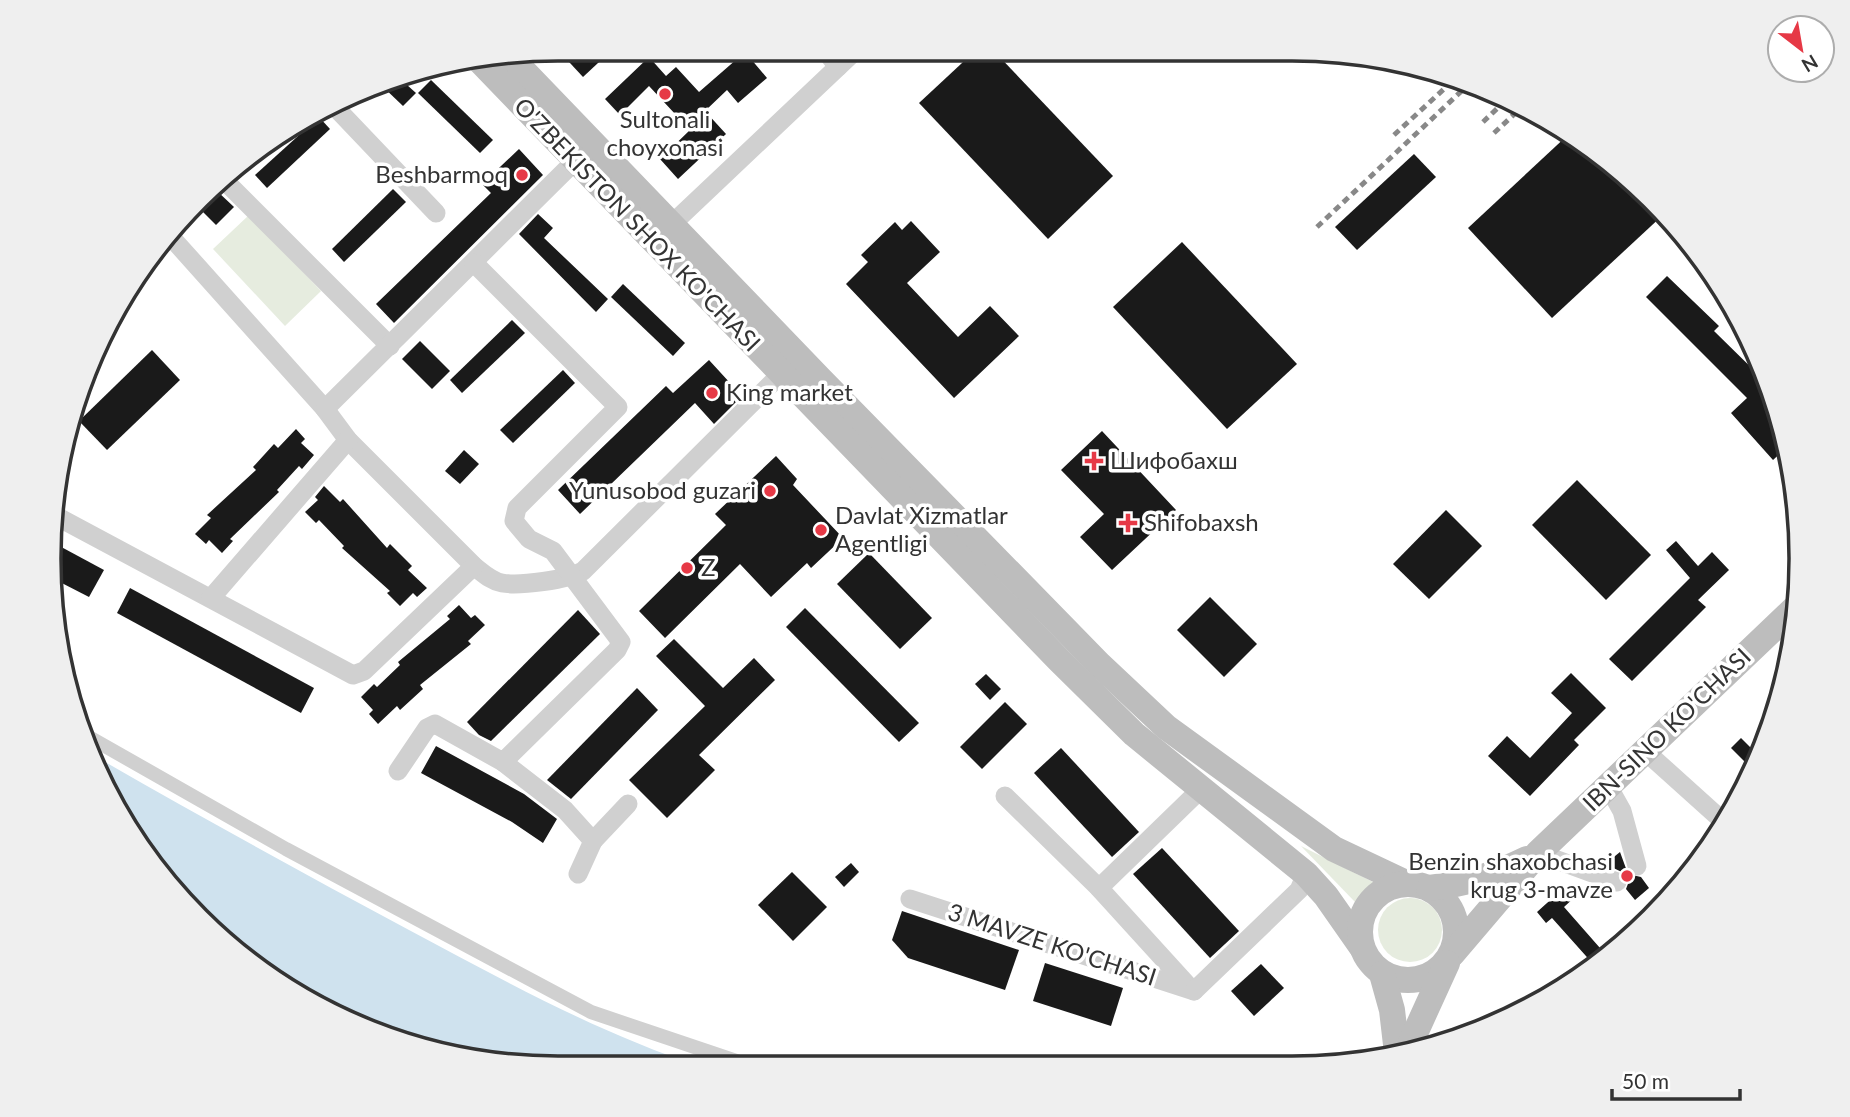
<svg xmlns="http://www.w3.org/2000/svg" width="1850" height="1117" viewBox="0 0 1850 1117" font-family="Lato,sans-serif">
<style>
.green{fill:#e6ecdf}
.water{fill:#cfe2ee}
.building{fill:#1a1a1a}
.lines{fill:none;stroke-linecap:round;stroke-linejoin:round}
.pedestrian{stroke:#d0d0d0;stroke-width:14}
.minor{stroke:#d0d0d0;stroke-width:19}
.secondary{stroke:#bdbdbd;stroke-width:26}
.rail{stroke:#888;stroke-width:5;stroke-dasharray:7 5;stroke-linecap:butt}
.poi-dot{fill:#e63946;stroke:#fff;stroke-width:2.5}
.labels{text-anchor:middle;stroke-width:7;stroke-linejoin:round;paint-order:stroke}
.poi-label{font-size:24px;fill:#333;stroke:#fff;text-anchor:start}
.street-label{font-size:24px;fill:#333;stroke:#fff}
.rim{fill:none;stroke:#333;stroke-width:3.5}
</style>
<rect width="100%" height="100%" fill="#fff"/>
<!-- green -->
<g class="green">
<path d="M249,215L321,291L285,326L213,249Z"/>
<path d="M1301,846L1375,883L1356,903Z"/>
<circle cx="1410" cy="930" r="32"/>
</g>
<!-- water -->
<path class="water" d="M93,755C197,815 303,873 409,930C505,981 598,1033 702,1067H525L394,1041L275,982L154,868Z"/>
<!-- building -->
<g class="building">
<path d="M557,49H613L583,77Z"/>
<path d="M976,50H993L1113,176L1048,239L919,103Z"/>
<path d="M745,52L767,78L738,103L727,90L705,111L726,134L678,179L660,159L690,130L649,86L620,115L605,99L649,57L666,76L676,67L699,92Z"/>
<path d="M397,76L416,93L403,106L380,84Z"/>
<path d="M431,80L493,140L480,153L418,93Z"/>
<path d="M319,117L330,129L267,188L255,175Z"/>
<path d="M1570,133L1652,199L1664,214L1552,318L1468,228Z"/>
<path d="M519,149L543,175L394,323L376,304L491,193L482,184Z"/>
<path d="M1414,154L1436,177L1357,250L1335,227Z"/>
<path d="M393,189L406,202L344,262L332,249Z"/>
<path d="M217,191L234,207L216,225L200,209Z"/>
<path d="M538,214L553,228L544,238L608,299L596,312L519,234Z"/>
<path d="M911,221L940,252L907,283L958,337L990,306L1019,336L954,398L846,284L868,262L861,255L895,222L902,230Z"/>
<path d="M1182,242L1297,364L1227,429L1113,307Z"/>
<path d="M1667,276L1719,326L1714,331L1769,385L1787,447L1773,460L1731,413L1747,398L1646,297Z"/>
<path d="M623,284L685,343L673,356L611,297Z"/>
<path d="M512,320L525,333L462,393L450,380Z"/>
<path d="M420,341L450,371L432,389L402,359Z"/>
<path d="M152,350L180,380L107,450L79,421Z"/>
<path d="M709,360L742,396L714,424L695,403L580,514L558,490L666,386L673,393Z"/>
<path d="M563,370L575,383L513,443L500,430Z"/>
<path d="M296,429L305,439L301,443L314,455L302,469L299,466L277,490L279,492L230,539L233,541L222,553L209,540L206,544L195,534L211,518L207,515L256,470L253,467L274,444L278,448Z"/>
<path d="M1102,431L1176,510L1112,570L1080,537L1104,514L1061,470Z"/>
<path d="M464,450L479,464L460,484L445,471Z"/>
<path d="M776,456L797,479L793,485L843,538L811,568L807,563L771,597L740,564L665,638L639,611L726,525L715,514Z"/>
<path d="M1577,480L1651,555L1606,600L1532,525Z"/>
<path d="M324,486L340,502L343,499L387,548L390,544L412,566L408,570L427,588L417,597L413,593L400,606L387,593L390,591L342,548L344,546L319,520L316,523L305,512L318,500L315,497Z"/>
<path d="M1446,510L1482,546L1429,599L1393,564Z"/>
<path d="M1676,541L1698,566L1712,552L1729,570L1698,600L1706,607L1632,681L1609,659L1690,578L1666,550Z"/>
<path d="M52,542L104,570L89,597L52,578L49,558Z"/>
<path d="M869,553L932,618L900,649L837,584Z"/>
<path d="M130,588L314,688L301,713L117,613Z"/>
<path d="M1210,597L1257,644L1224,677L1177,630Z"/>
<path d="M459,605L471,618L475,615L485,625L468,641L471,644L420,685L423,689L400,710L397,706L378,724L369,714L373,710L361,697L374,684L377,687L400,665L398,662L450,619L447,616Z"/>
<path d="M805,608L919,723L899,742L786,627Z"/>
<path d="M578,610L600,634L491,741L479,735L467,722Z"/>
<path d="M674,639L723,688L754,658L775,680L699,755L715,770L667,818L629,780L705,706L656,656Z"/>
<path d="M1571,673L1606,708L1574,740L1579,745L1530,796L1488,756L1507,736L1530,758L1572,713L1551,693Z"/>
<path d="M986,674L1001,689L990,700L975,684Z"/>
<path d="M637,688L658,710L571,799L547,780Z"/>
<path d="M1005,702L1027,724L982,769L960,747Z"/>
<path d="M1741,738L1760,757L1753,770L1731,748Z"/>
<path d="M436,746L524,794L557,819L543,843L512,822L421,773Z"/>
<path d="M1061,748L1139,832L1112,857L1034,773Z"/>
<path d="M1162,848L1239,931L1210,958L1133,874Z"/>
<path d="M1620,852L1628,874L1641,877L1649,888L1635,900L1626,889L1629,881L1626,874L1605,864Z"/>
<path d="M851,863L859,872L844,887L835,877Z"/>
<path d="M792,872L827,907L793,941L758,905Z"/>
<path d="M1567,885L1576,896L1564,907L1607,956L1594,965L1552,918L1546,923L1537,912Z"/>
<path d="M902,911L1019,950L1005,990L908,958L892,940Z"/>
<path d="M1045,963L1123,988L1111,1026L1033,1001Z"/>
<path d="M1261,964L1284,988L1254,1016L1231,991Z"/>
</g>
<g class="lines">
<!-- pedestrian -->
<path class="pedestrian" d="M82,733L286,849L591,1012L754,1067"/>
<!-- minor -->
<g class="minor">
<path d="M824,49L838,67"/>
<path d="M336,108L436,213"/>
<path d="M224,180L390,346"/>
<path d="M672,224L857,49"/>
<path d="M171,237L325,409L348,440L474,566C483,573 491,581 502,583C519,586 568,580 583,571L780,375"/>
<path d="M325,409L575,161"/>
<path d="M56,516L353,675L364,671L474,566"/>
<path d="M211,598L348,440"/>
<path d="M1645,751L1725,823"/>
<path d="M503,762L565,810L593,841L578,874"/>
<path d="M398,771L427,728L435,724L503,762L617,650L621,642L553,551L529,539L514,521L517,508L618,407L474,263"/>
<path d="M1608,786L1622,811L1637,866"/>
<path d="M1005,796L1099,888"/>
<path d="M593,841L628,804"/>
<path d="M1538,853L1617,882"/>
<path d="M910,899L1194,991"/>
<path d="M1190,988L1099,888L1201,789"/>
<path d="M1194,991L1299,890L1306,874"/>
</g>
<!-- secondary -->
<g class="secondary">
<path d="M510,57L820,379L1100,665L1166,727L1334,849L1406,883"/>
<path d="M481,62L1058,659L1134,734L1306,874L1326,896L1361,946"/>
<circle cx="1408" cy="932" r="48"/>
<path d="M1429,888C1466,884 1494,875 1527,859"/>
<path d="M1452,954L1538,853L1796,607"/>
<path d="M1382,974L1392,1010L1397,1053"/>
<path d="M1407,1051L1447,963"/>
</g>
<!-- rail -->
<g class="rail">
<path d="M1483,122L1505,101"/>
<path d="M1494,133L1521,108"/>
<path d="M1394,135L1457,77"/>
<path d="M1317,227L1470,83"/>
</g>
</g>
<!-- markers -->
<g class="poi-dot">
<circle cx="665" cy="94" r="7"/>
<circle cx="522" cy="175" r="7"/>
<circle cx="712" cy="393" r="7"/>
<path d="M1090.5 450.5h7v7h7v7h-7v7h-7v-7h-7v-7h7z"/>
<circle cx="770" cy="491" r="7"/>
<path d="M1124.5 512.5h7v7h7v7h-7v7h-7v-7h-7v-7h7z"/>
<circle cx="821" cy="530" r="7"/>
<circle cx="687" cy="568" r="7"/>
<circle cx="1627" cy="876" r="7"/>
</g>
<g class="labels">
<!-- poi labels -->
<g class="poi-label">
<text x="665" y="128" text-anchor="middle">Sultonali<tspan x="665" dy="28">choyxonasi</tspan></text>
<text x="508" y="183" text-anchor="end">Beshbarmoq</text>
<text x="726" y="401">King market</text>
<text x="1110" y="469">Шифобахш</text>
<text x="756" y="499" text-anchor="end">Yunusobod guzari</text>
<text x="835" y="524">Davlat Xizmatlar<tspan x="835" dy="28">Agentligi</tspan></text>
<text x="1144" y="531">Shifobaxsh</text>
<text x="701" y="576">Z</text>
<text x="1613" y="870" text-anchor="end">Benzin shaxobchasi<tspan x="1613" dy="28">krug 3-mavze</tspan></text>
</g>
<!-- street labels -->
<g class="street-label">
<text transform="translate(637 225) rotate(46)" y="8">O'ZBEKISTON SHOX KO'CHASI</text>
<text transform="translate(1667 730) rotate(-44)" y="8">IBN-SINO KO'CHASI</text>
<text transform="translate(1052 945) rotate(18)" y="8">3 MAVZE KO'CHASI</text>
</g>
</g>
<!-- crop -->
<path d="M0 0H1850V1117H0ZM558 61H1292A497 497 0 0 1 1789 558V559A497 497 0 0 1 1292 1056H558A497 497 0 0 1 61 559V558A497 497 0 0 1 558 61Z" fill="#efefef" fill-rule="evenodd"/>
<path class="rim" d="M558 61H1292A497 497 0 0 1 1789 558V559A497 497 0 0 1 1292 1056H558A497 497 0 0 1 61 559V558A497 497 0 0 1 558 61Z"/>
<!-- north arrow -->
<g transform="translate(1801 49) rotate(149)"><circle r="33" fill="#ffffff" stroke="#adadad" stroke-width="2"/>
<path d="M0-5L12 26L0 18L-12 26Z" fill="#e63946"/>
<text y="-10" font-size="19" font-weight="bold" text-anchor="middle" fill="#333333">N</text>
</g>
<!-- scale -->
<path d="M1612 1089v10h128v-10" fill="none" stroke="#333333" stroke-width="3.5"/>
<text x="1622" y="1089" font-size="21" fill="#333333" stroke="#ffffff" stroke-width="5" paint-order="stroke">50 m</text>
</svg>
